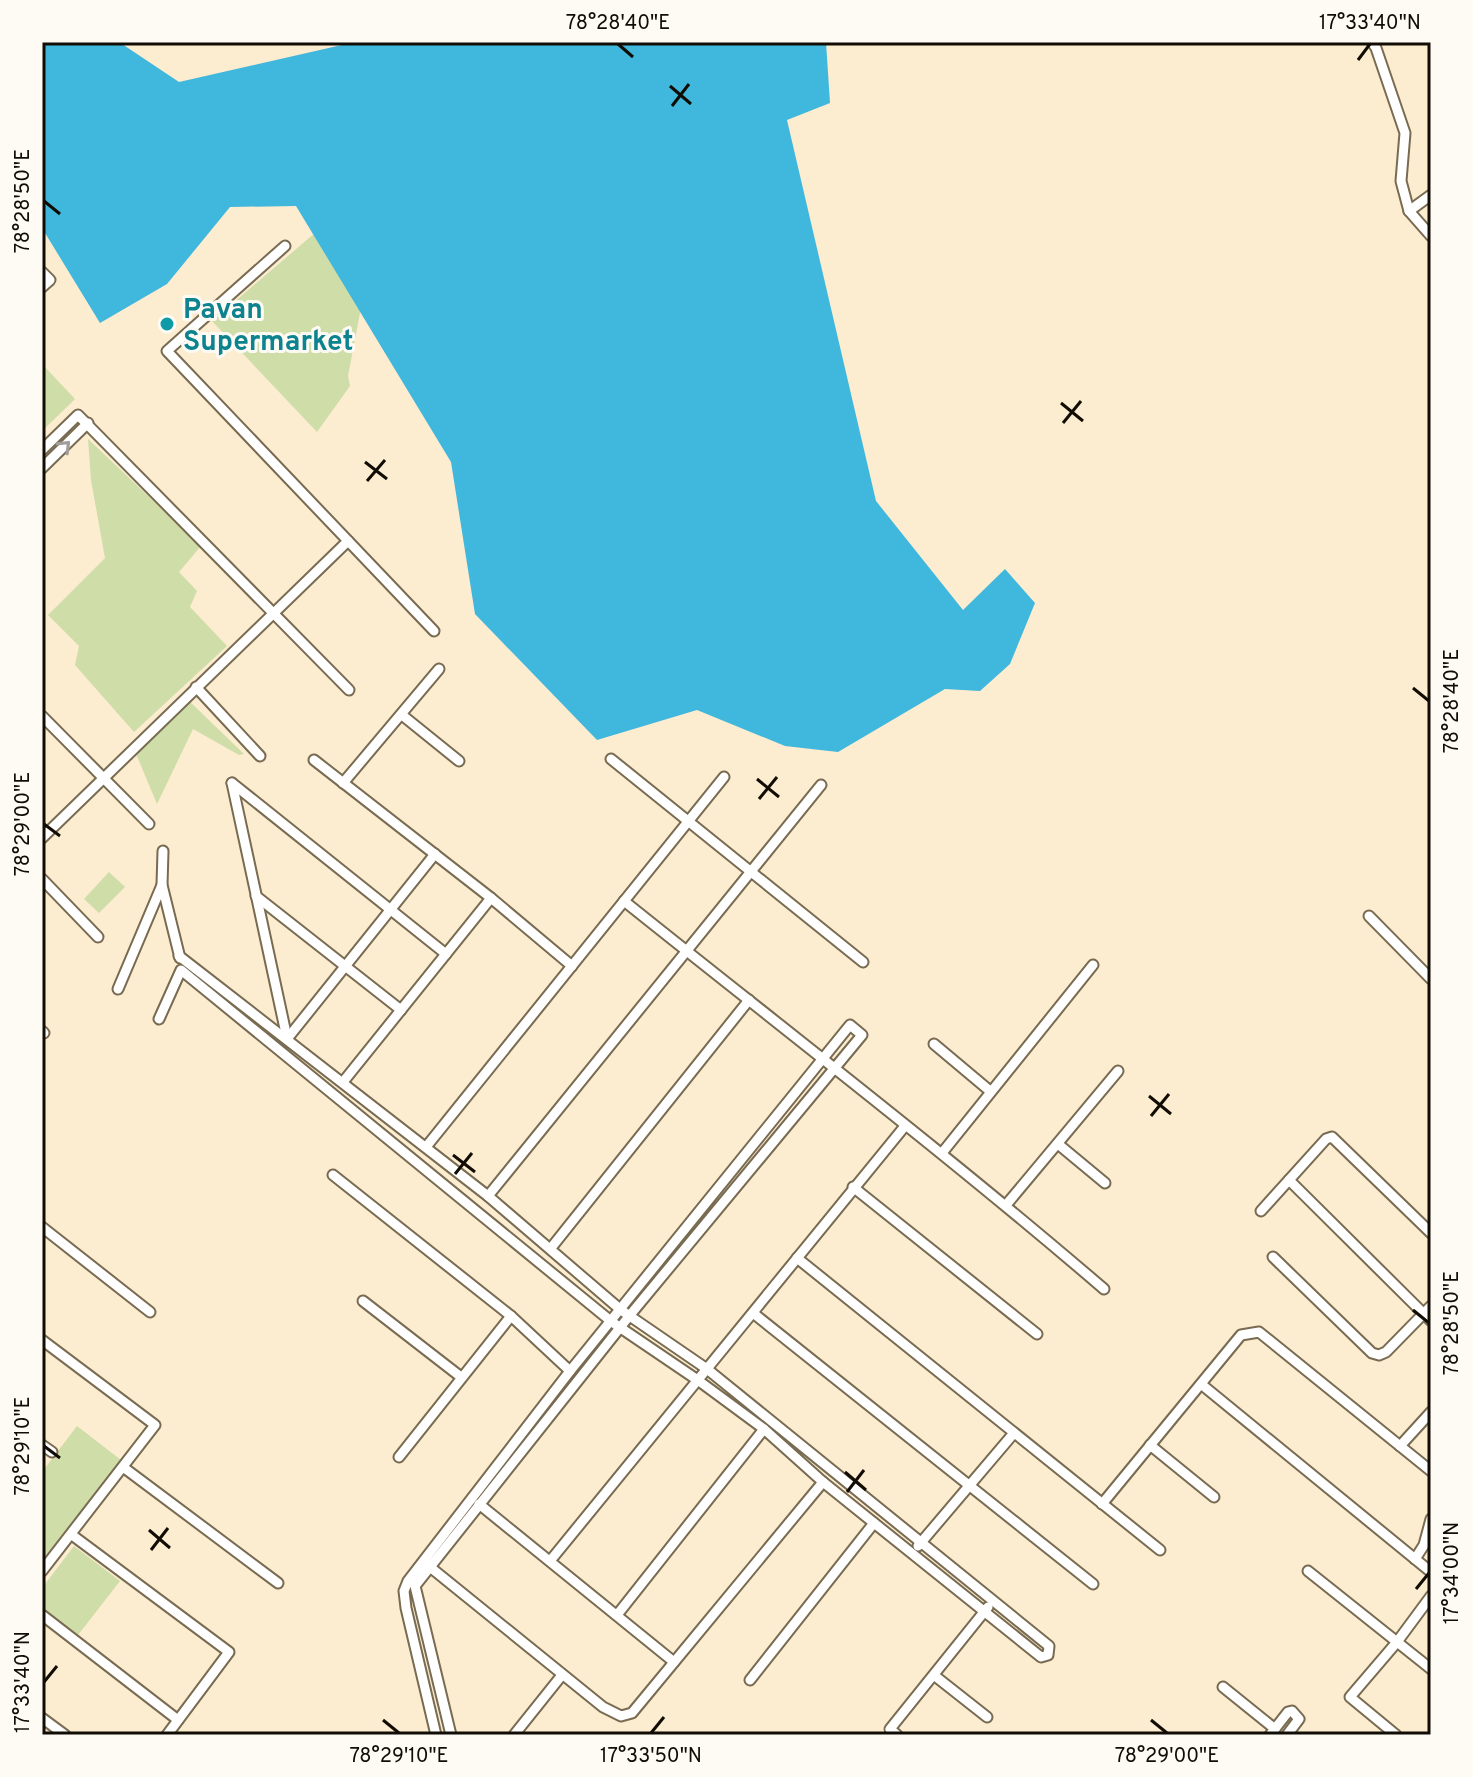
<svg xmlns="http://www.w3.org/2000/svg" width="1473" height="1777" viewBox="0 0 1473 1777" font-family="Overpass,sans-serif">
<style>
.green{fill:#cfdda9}
.water{fill:#40b7dc}
.lines{fill:none;stroke-linecap:round;stroke-linejoin:round}
.street-casing{stroke:#786b51;stroke-width:13}
.street{stroke:#fff;stroke-width:9}
.oneway{stroke:#a09e9b}
.ticks{fill:none;stroke:#110c04;stroke-width:3}
.culture-dot{fill:#0f9aa8;stroke:#fefbf5;stroke-width:3}
.labels{text-anchor:middle;stroke-width:6;stroke-linejoin:round;paint-order:stroke}
.culture-label{font-size:28px;font-weight:bold;fill:#0d838f;stroke:#fefbf5;text-anchor:start}
.neatline{fill:none;stroke:#110c04;stroke-width:3}
.ticks-label{font-size:20px;text-anchor:middle;fill:#110c04}
</style>
<rect width="100%" height="100%" fill="#fcecd0"/>
<!-- green -->
<g class="green">
<path d="M316,232L363,297L348,376L350,386L317,432L212,321Z"/>
<path d="M42,364L75,399L42,431Z"/>
<path d="M88,439L201,546L179,572L197,591L190,607L227,646L134,732L75,665L79,646L48,615L105,558L91,480Z"/>
<path d="M186,698L244,754L239,755L193,729L157,804L134,749Z"/>
<path d="M109,872L125,887L99,913L84,899Z"/>
<path d="M77,1426L121,1460L42,1561V1472Z"/>
<path d="M74,1546L120,1581L78,1635L42,1608V1588Z"/>
</g>
<!-- water -->
<path class="water" d="M42,42H119L179,82L355,42H826L830,103L787,120L876,501L963,610L1005,569L1035,603L1010,664L980,691L945,689L838,752L785,746L697,710L597,740L475,614L451,462L296,206L230,207L167,284L100,323L42,228Z"/>
<g class="lines">
<!-- street casing -->
<g class="street-casing">
<g id="street">
<path d="M1372,42L1376,48L1405,133L1401,181L1409,211L1431,236"/>
<path d="M1409,211L1431,195"/>
<path d="M285,246L167,351L434,631"/>
<path d="M42,272L50,280L42,287"/>
<path d="M42,450L78,415L349,690"/>
<path d="M42,468L88,423"/>
<path d="M196,687L260,756"/>
<path d="M402,715L459,761"/>
<path d="M42,716L149,824"/>
<path d="M611,759L863,962"/>
<path d="M314,760L491,898L572,966"/>
<path d="M232,783L446,954"/>
<path d="M232,783L287,1038"/>
<path d="M343,783L439,669"/>
<path d="M42,838L348,541"/>
<path d="M163,851L162,885L180,958"/>
<path d="M42,879L98,937"/>
<path d="M256,896L401,1010"/>
<path d="M624,901C785,1030 948,1155 1104,1289"/>
<path d="M1369,916L1431,979"/>
<path d="M118,989L162,885"/>
<path d="M159,1019L181,970L612,1322L699,1381L764,1429L823,1482L1041,1657L1048,1655L1049,1646L707,1369L621,1310L488,1196L179,956"/>
<path d="M42,1031L44,1033"/>
<path d="M287,1039L435,854"/>
<path d="M934,1044L990,1091"/>
<path d="M343,1082L491,898"/>
<path d="M1058,1144L1105,1183"/>
<path d="M426,1147L724,777"/>
<path d="M942,1153L1093,965"/>
<path d="M333,1175L511,1316L570,1371"/>
<path d="M1289,1180L1431,1321"/>
<path d="M853,1187L1037,1334"/>
<path d="M488,1196L821,785"/>
<path d="M1006,1205L1118,1071"/>
<path d="M1261,1211L1326,1139L1332,1137L1431,1233"/>
<path d="M42,1227L150,1312"/>
<path d="M551,1248L749,1000"/>
<path d="M1273,1257L1372,1353L1379,1355L1386,1352L1431,1306"/>
<path d="M797,1258L1160,1550"/>
<path d="M363,1301L461,1377"/>
<path d="M753,1313L1093,1584"/>
<path d="M42,1340L155,1425L42,1571"/>
<path d="M1201,1384L1431,1572"/>
<path d="M42,1445L52,1452"/>
<path d="M1150,1445L1214,1497"/>
<path d="M1400,1446L1431,1412"/>
<path d="M399,1457L511,1316"/>
<path d="M123,1467L278,1583"/>
<path d="M479,1504L674,1662"/>
<path d="M1102,1504L1241,1335L1259,1332L1431,1471"/>
<path d="M72,1535L229,1652L167,1735"/>
<path d="M918,1546L1014,1433"/>
<path d="M1415,1559L1424,1545L1431,1519"/>
<path d="M550,1561L905,1126"/>
<path d="M430,1567L603,1707L621,1716L632,1713L823,1482"/>
<path d="M1308,1571L1431,1669"/>
<path d="M42,1615L178,1720"/>
<path d="M617,1615L764,1429"/>
<path d="M935,1676L987,1717"/>
<path d="M750,1680L874,1523"/>
<path d="M1223,1687L1275,1729"/>
<path d="M42,1718L65,1735"/>
<path d="M436,1735L406,1608L404,1591L408,1581L570,1371L850,1025L862,1035L630,1315L415,1586L451,1735"/>
<path d="M514,1735L562,1675"/>
<path d="M897,1735L890,1729L988,1607"/>
<path d="M1270,1735L1288,1712L1292,1711L1299,1719L1287,1735"/>
<path d="M1396,1735L1350,1697L1397,1642L1431,1596"/>
</g>
</g>
<!-- street -->
<use href="#street" class="street"/>
</g>
<!-- one-way arrows -->
<defs><path id="oneway-chevron" d="M-2-3.5L2.5 0L-2 3.5" fill="none" stroke-width="1.6" stroke-linecap="round" stroke-linejoin="round" transform="scale(2)"/></defs>
<use class="oneway" href="#oneway-chevron" transform="translate(65 446) rotate(-45)"/>
<!-- ticks -->
<path class="ticks" d="M618,44L633,57M1358,60L1370,44M670,86L691,104M672,106L689,84M44,201L60,214M1061,403L1083,421M1063,423L1081,401M365,462L387,479M367,481L385,460M1413,688L1429,701M757,779L779,797M759,799L777,777M44,824L60,836M1149,1096L1171,1114M1151,1116L1169,1094M453,1155L475,1172M455,1174L472,1153M1413,1310L1429,1323M44,1446L60,1458M845,1472L866,1490M847,1492L864,1470M149,1530L170,1548M151,1550L168,1528M1416,1589L1429,1573M44,1682L57,1666M383,1720L399,1733M1151,1720L1167,1733M651,1733L664,1717"/>
<!-- markers -->
<circle class="culture-dot" cx="167" cy="324" r="8"/>
<g class="labels">
<!-- culture labels -->
<g class="culture-label">
<text x="183" y="318">Pavan<tspan x="183" dy="32">Supermarket</tspan></text>
</g>
</g>
<!-- border -->
<rect width="1473" height="1777" fill="none" stroke="#fefbf5" stroke-width="88"/>
<rect x="44" y="44" width="1385" height="1689" class="neatline"/>
<g class="ticks-label">
<text x="618" y="29">78°28'40"E</text>
<text x="1370" y="29">17°33'40"N</text>
<text transform="translate(22 201) rotate(-90)" y="7">78°28'50"E</text>
<text transform="translate(1451 701) rotate(-90)" y="7">78°28'40"E</text>
<text transform="translate(22 824) rotate(-90)" y="7">78°29'00"E</text>
<text transform="translate(1451 1323) rotate(-90)" y="7">78°28'50"E</text>
<text transform="translate(22 1446) rotate(-90)" y="7">78°29'10"E</text>
<text transform="translate(1451 1573) rotate(-90)" y="7">17°34'00"N</text>
<text transform="translate(22 1682) rotate(-90)" y="7">17°33'40"N</text>
<text x="399" y="1762">78°29'10"E</text>
<text x="651" y="1762">17°33'50"N</text>
<text x="1167" y="1762">78°29'00"E</text>
</g>
</svg>
